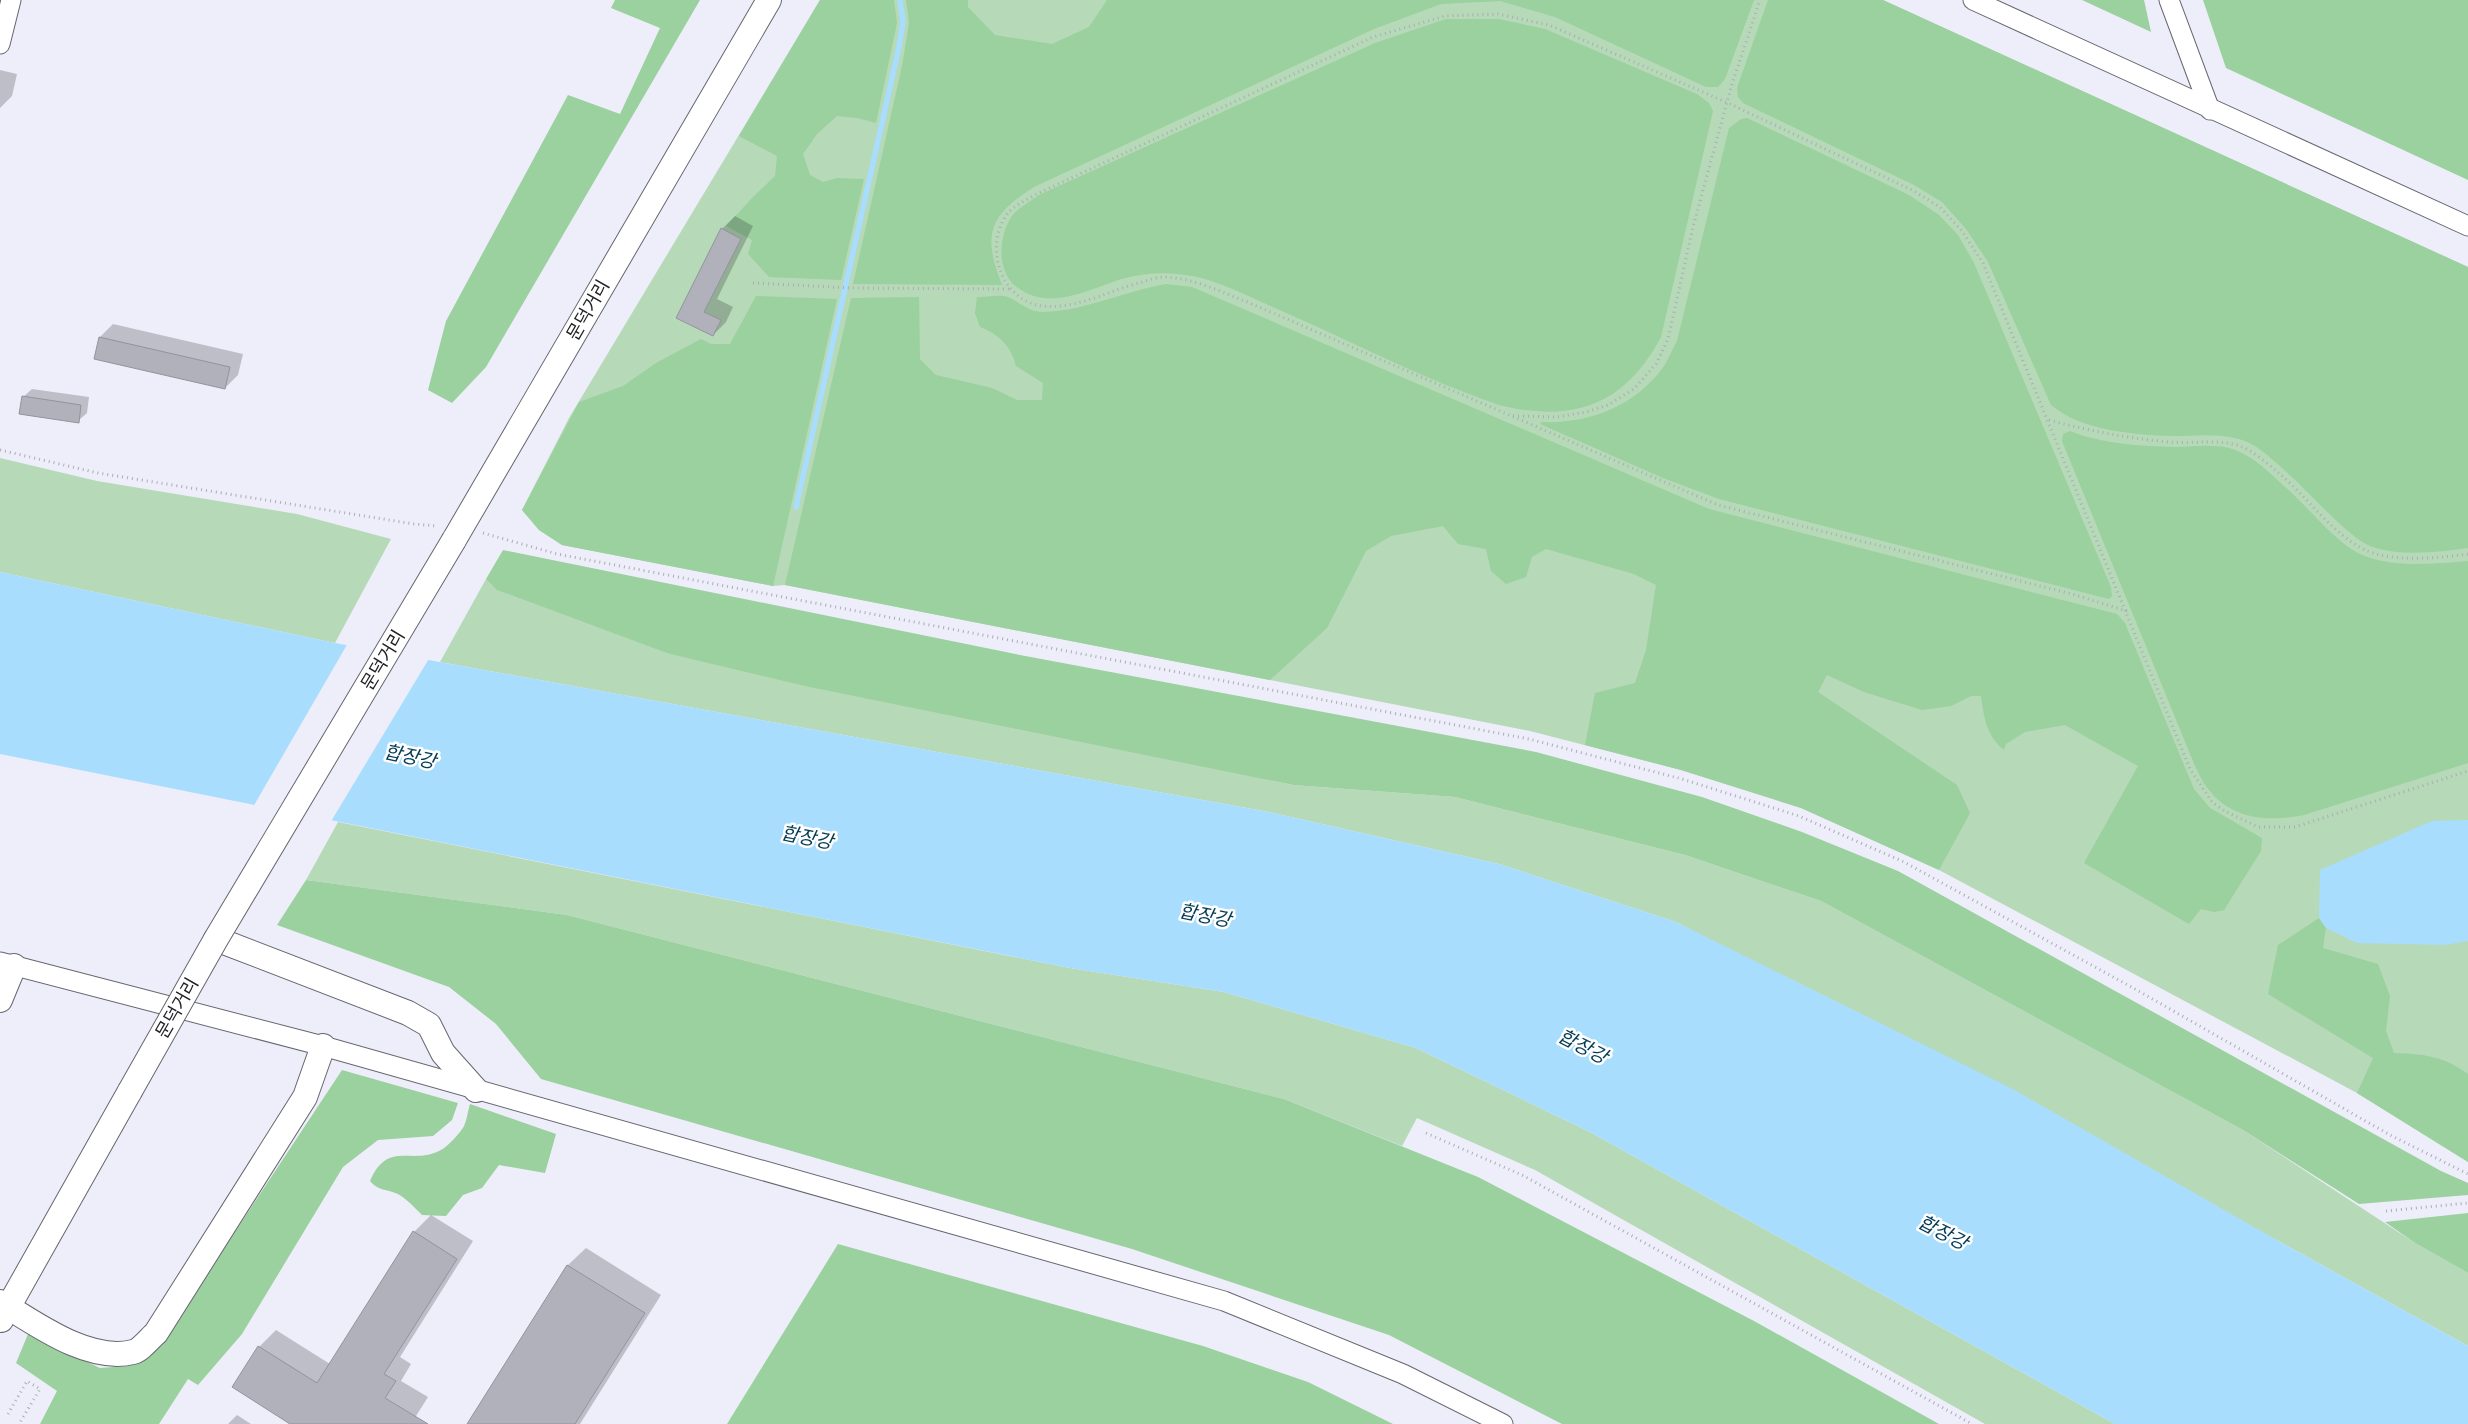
<svg xmlns="http://www.w3.org/2000/svg" width="2468" height="1424" viewBox="0 0 2468 1424" font-family="'Fira Sans','Noto Sans KR',sans-serif">
<style>
.green{fill:#b6d9b8}
.forest{fill:#9bd09f}
.water{fill:#a9ddfd}
.pier{fill:#eeeefa}
.shadow{fill:#0003}
.lines{fill:none;stroke-linecap:round;stroke-linejoin:round}
.stream{stroke:#a9ddfd;stroke-width:5.5}
.building{fill:#b1b1bc;stroke:#93939d}
.minor-casing{stroke:#666670;stroke-width:21}
.major-casing{stroke:#666670;stroke-width:26}
.path{stroke:#acacb6;stroke-width:3;stroke-dasharray:1 4;stroke-linecap:butt}
.minor{stroke:#fff;stroke-width:19}
.major{stroke:#fff;stroke-width:24}
.major-bridge-casing{stroke:#666670;stroke-width:26;stroke-linecap:butt}
.major-bridge{stroke:#fff;stroke-width:24}
.labels{text-anchor:middle;stroke-width:5;stroke-linejoin:round;paint-order:stroke}
.street-label{font-size:18px;fill:#222226;stroke:#fff}
.water-label{font-size:19px;font-style:italic;fill:#033c56;stroke:#fff}
</style>
<rect width="100%" height="100%" fill="#eeeefa"/>
<!-- green -->
<g class="green">
<path d="M820,0H1883L2468,267V1162L2357,1093L1939,870L1801,808L1681,770L1530,731L785,585L773,586L562,545L539,530L522,510L569,418Z"/>
<path d="M0,458L97,481L297,514L391,539L335,643L0,572Z"/>
<path d="M486,579L498,590L666,653L1293,785L1455,797L1685,855L1821,901L2243,1130L2415,1243L2468,1273V1346L2280,1242L1676,922L1499,864L1269,812L440,662Z"/>
<path d="M338,822L1070,968L1224,992L1416,1048L1590,1132L2115,1424H1985L1535,1170L1417,1118L1402,1146L1284,1099L567,915L306,880Z"/>
</g>
<!-- forest -->
<g class="forest">
<path d="M615,0H700L486,367L452,403L428,390L446,321L568,95L620,114L660,28L611,8Z"/>
<path d="M820,0H894L897,23L876,123L857,118L837,116L817,134L803,154L810,175L823,182L837,178L864,179L841,280L769,277L748,254L752,240L726,226L754,196L775,176L777,156L739,136Z"/>
<path d="M906,0H968V7L995,35L1052,44L1089,27L1107,0H1754L1725,79L1718,87H1706L1555,17L1500,1L1441,4L1374,29L1034,187C989,216 982,234 1002,285L853,284L902,66L909,23Z"/>
<path d="M1768,0H1883L2468,267V548C2439,552 2399,557 2370,546C2346,536 2305,487 2282,468C2270,457 2255,443 2239,439C2218,433 2195,436 2174,436C2135,435 2082,431 2051,405L1988,262L1966,229L1942,202L1914,185L1743,103L1738,97L1737,88Z"/>
<path d="M2082,0H2144L2151,32Z"/>
<path d="M2203,0H2468V180L2226,68Z"/>
<path d="M1446,19H1499L1545,29L1697,94L1709,103L1713,111L1661,337C1624,406 1573,423 1499,405C1425,380 1355,343 1284,312C1256,300 1215,278 1185,275C1165,272 1145,273 1125,278C1091,288 1051,312 1018,288C996,273 998,236 1012,216C1018,208 1031,201 1039,195L1375,43Z"/>
<path d="M1747,118L1909,195L1939,215L1958,235L1974,263L2111,587L2112,596L2109,599L1719,499L1663,478L1540,424L1542,422C1588,424 1633,407 1662,369C1668,361 1672,350 1677,341L1729,128L1741,119Z"/>
<path d="M1166,284L1192,287L1709,509L2117,614L2125,623L2194,789L2210,808L2262,838L2261,851L2224,910L2214,912L2201,909L2189,924L2084,863L2138,766L2065,725L2025,732L2006,744L2004,750C1986,735 1984,717 1981,696H1971L1951,706L1922,710L1864,692L1827,675L1818,692L1957,785L1970,813L1939,870L1801,808L1681,770L1585,745L1595,693L1635,683L1646,650L1656,585L1634,574L1546,549L1532,557L1526,577L1506,584L1491,571L1486,549L1458,544L1443,526L1391,536L1366,551L1327,628L1270,680L785,585L851,298L919,297L920,359L936,375L992,388L1017,400H1042L1043,383L1016,366C1011,346 999,334 980,327L975,313L977,297C986,297 1000,294 1008,297C1020,302 1028,312 1043,312C1084,311 1125,291 1166,284Z"/>
<path d="M756,296L837,299L773,586L562,545L539,530L522,510L579,402L623,386L656,363L701,339L711,344H730Z"/>
<path d="M2070,431C2102,444 2141,446 2175,447C2194,447 2217,443 2235,450C2254,457 2270,473 2284,486C2306,505 2324,529 2347,546C2377,570 2432,564 2468,561V763L2304,815C2270,822 2232,820 2209,790C2203,783 2199,774 2195,766L2062,441L2063,434Z"/>
<path d="M503,550L1020,655L1536,752L1702,797L1802,832L1898,871L2441,1171L2468,1183V1195L2359,1204L2243,1130L1821,901L1685,855L1455,797L1293,785L805,686L666,653L497,590L486,579Z"/>
<path d="M306,880L567,915L1284,1099L1478,1177L1754,1321L1939,1424H1562L1389,1335L1132,1249L541,1079L496,1024L449,987L277,925Z"/>
<path d="M2319,918L2326,928L2323,948L2378,964L2390,996L2386,1031L2394,1053C2424,1054 2443,1056 2468,1074V1162L2357,1093L2373,1058L2268,994L2278,945Z"/>
<path d="M342,1070L458,1103L452,1120L433,1136L378,1140L343,1167L242,1334L198,1385L188,1379L159,1424H40L57,1391L16,1363L28,1334L100,1368L127,1366L156,1345L223,1250Z"/>
<path d="M470,1104L556,1134L545,1173L499,1165L482,1188L463,1195L446,1216L422,1215C414,1207 408,1200 398,1194C387,1189 378,1191 370,1181C388,1140 410,1165 439,1151C447,1148 460,1133 464,1126C467,1120 468,1110 470,1104Z"/>
<path d="M2468,1213V1273L2415,1243L2385,1222Z"/>
<path d="M838,1244L1203,1346L1308,1382L1393,1424H727Z"/>
</g>
<!-- water -->
<g class="water">
<path d="M0,572L335,643L1269,812L1499,864L1676,922L2011,1088L2280,1242L2468,1346V1424H2115L1590,1132L1416,1048L1224,992L1070,968L0,754Z"/>
<path d="M2468,820V941L2445,945L2357,943L2326,928L2319,918L2320,870L2432,821Z"/>
</g>
<!-- pier -->
<path class="pier" d="M348,643L430,657L330,823L253,807Z"/>
<!-- shadow -->
<g class="shadow">
<path d="M0,70L17,74L12,96L0,108Z"/>
<path d="M735,216L753,226L717,299L733,307L726,322L713,335L677,317L722,229Z"/>
<path d="M113,324L243,354L238,375L225,388L100,337Z"/>
<path d="M32,389L89,397L87,413L78,421L23,397Z"/>
<path d="M431,1215L473,1241L400,1357L411,1364L401,1381L428,1397L411,1424H292L234,1387L259,1347L276,1330L330,1364L414,1232Z"/>
<path d="M586,1248L661,1295L580,1424H469L568,1265Z"/>
<path d="M237,1415L251,1424H228Z"/>
</g>
<g class="lines">
<!-- stream -->
<path class="stream" d="M796,507L899,47L903,21L900,0"/>
</g>
<!-- building -->
<g class="building">
<path d="M721,228L741,239L704,312L721,320L713,336L676,318Z"/>
<path d="M99,337L230,367L225,389L94,359Z"/>
<path d="M22,396L81,405L79,423L19,414Z"/>
<path d="M413,1231L457,1259L384,1374L396,1381L385,1398L428,1424H290L232,1387L258,1346L317,1383Z"/>
<path d="M567,1265L645,1313L575,1424H467Z"/>
</g>
<g class="lines">
<!-- minor casing -->
<g class="minor-casing">
<g id="minor">
<path d="M1973,0L2468,226"/>
<path d="M2169,0L2210,110"/>
<path d="M0,44L11,0"/>
<path d="M0,962L323,1046L1224,1301L1403,1374L1503,1424"/>
</g>
</g>
<!-- major casing -->
<g class="major-casing">
<g id="major">
<path d="M454,540L769,0"/>
<path d="M216,939L408,1013L429,1025L443,1053L476,1090"/>
<path d="M0,1000L14,966"/>
<path d="M0,1302C36,1324 89,1363 133,1352C141,1350 150,1338 156,1333L305,1097L323,1046"/>
<path d="M1,1320L130,1091"/>
</g>
</g>
<!-- path -->
<g class="path">
<path d="M753,283L851,288L1011,289"/>
<path d="M1513,416L1557,417L1586,412L1608,405L1634,389L1656,364L1668,339L1693,227L1732,84L1760,0"/>
<path d="M2049,420C2089,431 2127,438 2169,442C2191,444 2215,439 2237,445C2253,450 2268,464 2281,475C2308,498 2331,532 2363,549C2391,563 2438,558 2468,554"/>
<path d="M0,450L98,473L414,524L437,526"/>
<path d="M483,533L557,554L1529,739L1682,779L1799,816L1904,862L2135,989L2390,1135L2468,1174"/>
<path d="M2127,611L2072,594L1718,505L1245,301C1219,291 1193,278 1164,277C1157,277 1149,280 1142,282C1111,290 1075,310 1042,306C1000,300 983,245 1008,213C1015,205 1028,199 1037,194L1373,37L1445,16L1498,14L1549,25L1728,103L1912,190L1940,207L1962,231L1983,263L2190,769L2212,802L2225,811L2258,827H2295L2468,771"/>
<path d="M1426,1133L1522,1175L1972,1424"/>
<path d="M2386,1211L2468,1203"/>
<path d="M8,1414L27,1381L40,1389L19,1424"/>
</g>
<!-- minor -->
<use href="#minor" class="minor"/>
<!-- major -->
<use href="#major" class="major"/>
<!-- major-bridge casing -->
<g class="major-bridge-casing">
<path id="major-bridge" d="M130,1091L216,939L454,540"/>
</g>
<!-- major-bridge -->
<use href="#major-bridge" class="major-bridge"/>
</g>
<g class="labels">
<!-- street labels -->
<g class="street-label">
<text transform="translate(588 310) rotate(-60)" y="6">문덕거리</text>
<text transform="translate(383 660) rotate(-59)" y="6">문덕거리</text>
<text transform="translate(177 1008) rotate(-60)" y="6">문덕거리</text>
</g>
<!-- water labels -->
<g class="water-label">
<text transform="translate(410 756) rotate(12)" y="7">합장강</text>
<text transform="translate(807 837) rotate(11)" y="7">합장강</text>
<text transform="translate(1205 915) rotate(11)" y="7">합장강</text>
<text transform="translate(1583 1046) rotate(27)" y="7">합장강</text>
<text transform="translate(1943 1232) rotate(27)" y="7">합장강</text>
</g>
</g>
</svg>
